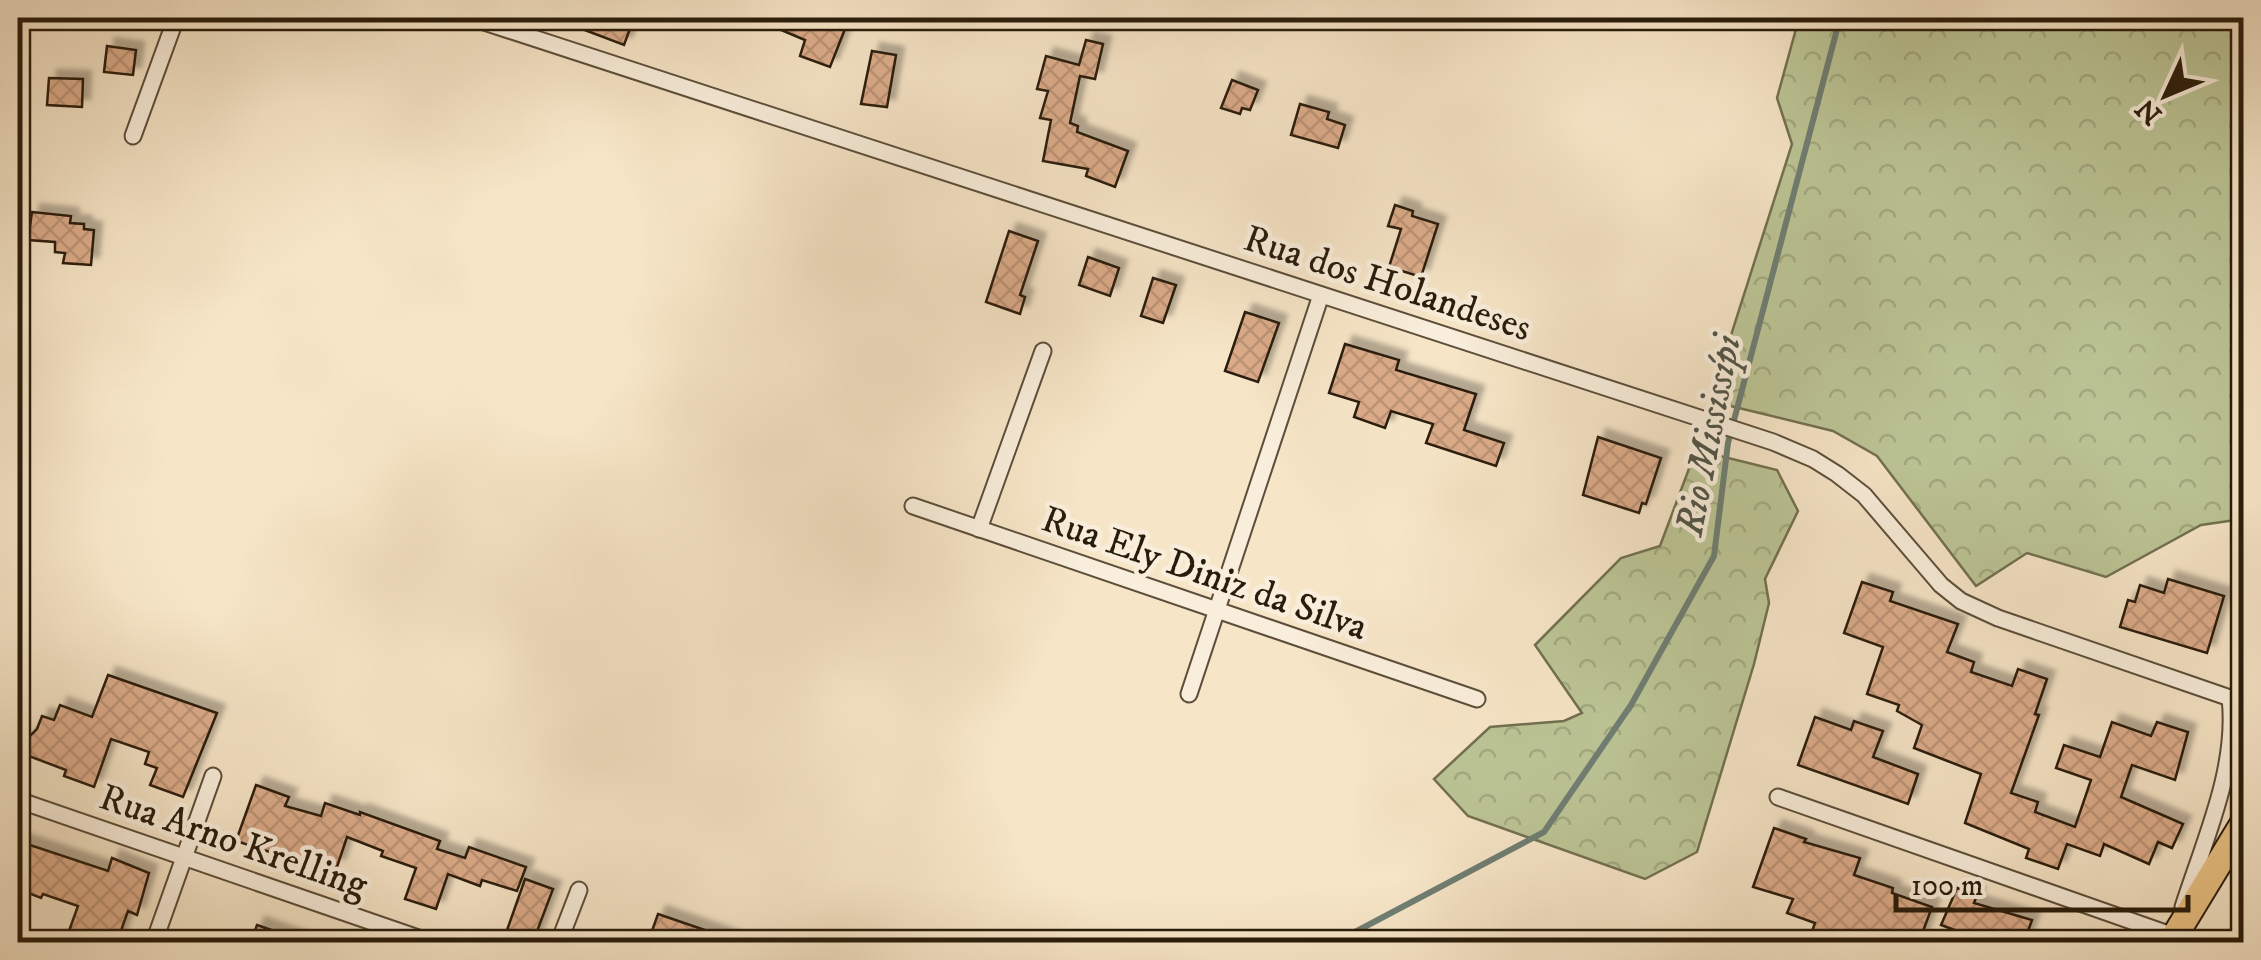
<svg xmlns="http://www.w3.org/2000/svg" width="2261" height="960" viewBox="0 0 2261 960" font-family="'IM FELL DW Pica',serif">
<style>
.forest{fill:url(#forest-crowns);stroke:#727050;stroke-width:2.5}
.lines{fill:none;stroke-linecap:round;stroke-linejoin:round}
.stream{stroke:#6f7e73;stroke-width:6}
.building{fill:url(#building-cross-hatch);stroke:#291c0b;stroke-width:2.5;filter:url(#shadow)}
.minor-casing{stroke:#5c4e3a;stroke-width:19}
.primary-casing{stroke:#291c0b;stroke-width:29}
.minor{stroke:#f9eedb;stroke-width:15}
.primary{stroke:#ebc284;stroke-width:25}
.labels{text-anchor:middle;stroke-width:9;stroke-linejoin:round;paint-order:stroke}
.street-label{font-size:38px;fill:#291c0b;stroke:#f9eedb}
.water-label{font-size:40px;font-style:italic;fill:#525548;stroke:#f9eedb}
</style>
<defs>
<pattern id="forest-crowns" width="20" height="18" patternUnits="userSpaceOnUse" patternTransform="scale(2.5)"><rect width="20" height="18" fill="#bcc596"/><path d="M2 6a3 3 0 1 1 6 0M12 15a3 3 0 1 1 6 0" fill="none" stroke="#a2a980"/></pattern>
<pattern id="building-cross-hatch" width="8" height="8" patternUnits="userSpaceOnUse" patternTransform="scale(2.5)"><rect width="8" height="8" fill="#dcac8a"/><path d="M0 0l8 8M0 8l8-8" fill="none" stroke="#bd9376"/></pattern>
<filter id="shadow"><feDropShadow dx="8" dy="-8" stdDeviation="2.5" flood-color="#0004"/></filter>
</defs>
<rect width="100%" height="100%" fill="#f6e5c7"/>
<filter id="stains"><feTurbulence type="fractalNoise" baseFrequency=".002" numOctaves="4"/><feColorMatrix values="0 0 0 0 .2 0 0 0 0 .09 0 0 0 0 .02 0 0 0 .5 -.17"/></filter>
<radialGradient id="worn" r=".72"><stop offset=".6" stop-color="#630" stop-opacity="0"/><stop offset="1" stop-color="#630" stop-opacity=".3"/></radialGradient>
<!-- forest -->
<g class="forest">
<path d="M1799,18H2243V519L2201,525L2106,577L2027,553L1976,586L1877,456L1833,431L1710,401L1792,144L1777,98Z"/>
<path d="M1696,450L1777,470L1798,511L1765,579L1769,603L1754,664L1697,852L1645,879L1468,816L1434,779L1490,727L1564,721L1582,713L1535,645L1621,558L1660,546Z"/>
</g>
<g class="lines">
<!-- stream -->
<path class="stream" d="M1336,942L1544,832L1631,705L1714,556L1728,443L1840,18"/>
</g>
<!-- building -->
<g class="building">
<path d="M553,18H634L624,45Z"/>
<path d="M782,18H831L847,24L830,67L800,56L805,40L781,30Z"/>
<path d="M1086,40L1103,44L1095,79L1080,76L1070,123L1078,126L1077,132L1128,151L1115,187L1086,176L1088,169L1043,161L1051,120L1040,118L1048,91L1037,89L1046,56L1079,65Z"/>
<path d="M107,46L136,50L133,75L104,72Z"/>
<path d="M872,51L896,55L887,107L861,104Z"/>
<path d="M49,78L83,79L82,107L47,105Z"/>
<path d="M1232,80L1258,90L1250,110L1242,108L1240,114L1221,108Z"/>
<path d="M1300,104L1329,112L1327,119L1345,125L1338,148L1291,135Z"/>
<path d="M1395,205L1413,211L1412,216L1438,224L1421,277L1389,267L1401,229L1388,226Z"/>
<path d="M32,212L71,216L70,223L84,224V229L94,230L91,265L63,263L65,253L55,252V242L28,240Z"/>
<path d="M1009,231L1038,241L1020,295L1025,297L1020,314L986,302Z"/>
<path d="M1088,257L1119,268L1110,296L1079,285Z"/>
<path d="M1153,278L1176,285L1163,323L1141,316Z"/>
<path d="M1245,312L1279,323L1258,382L1225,371Z"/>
<path d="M1345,344L1399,360L1396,370L1476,394L1464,430L1504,443L1496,466L1426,443L1433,424L1391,411L1385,428L1354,417L1359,402L1329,393Z"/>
<path d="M1598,437L1661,458L1646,504L1642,503L1639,513L1583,495Z"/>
<path d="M2168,579L2224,596L2207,653L2120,627L2128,600L2135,602L2140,585L2164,593Z"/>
<path d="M1862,582L1893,592L1890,601L1958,624L1947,652L1974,662L1971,672L2012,686L2018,669L2047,679L2035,714L2039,715L2011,793L2038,802L2035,812L2075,827L2091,780L2056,768L2064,745L2100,757L2112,722L2151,736L2157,722L2188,732L2175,780L2132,765L2121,797L2183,824L2172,848L2158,842L2149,864L2104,844L2100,856L2067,844L2058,869L2026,858L2029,849L1965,823L1981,774L1914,748L1922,725L1897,711L1899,705L1867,694L1883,647L1844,633Z"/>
<path d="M108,675L217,713L183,797L150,785L157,768L145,764L149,752L111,739L94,787L64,776L66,770L18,752V748L37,729L42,716L54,720L60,705L92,717Z"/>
<path d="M1815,717L1851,730L1854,721L1883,731L1873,757L1918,774L1908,804L1798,765Z"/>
<path d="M256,785L289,797L285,806L321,816L325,803L360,815V812L440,841L437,849L465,858L469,847L526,867L517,891L482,880L480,886L448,874L436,909L405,899L416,868L381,856L383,851L347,837L337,867L306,857L304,863L236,841Z"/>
<path d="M1774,828L1806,839L1804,842L1860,858L1854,875L1893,888L1892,893L1932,907L1919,942H1825L1810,937L1815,923L1787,913L1793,899L1753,887Z"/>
<path d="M18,841L108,871L112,858L149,873L137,915L128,911L117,942H65L78,906L43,894L41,898L18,889Z"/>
<path d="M525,879L553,889L533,942L506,933Z"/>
<path d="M1957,888L1977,895L1974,903L2032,920L2024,942H1965L1968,935L1941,925Z"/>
<path d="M658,914L734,940L733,942H648Z"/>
<path d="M257,925L300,940L299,942H251Z"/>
</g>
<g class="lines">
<!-- minor casing -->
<g class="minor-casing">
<g id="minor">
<path d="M472,18L1773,442L1813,459L1837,474L1864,495L1941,585L1961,601L1998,618L2230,698L2244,693"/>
<path d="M133,136L176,18"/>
<path d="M913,506L1477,699"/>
<path d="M979,529L1043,351"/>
<path d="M1189,694L1321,295"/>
<path d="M1778,797L2174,936L2177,929"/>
<path d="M18,800L430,942"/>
<path d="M2183,907C2204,841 2238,768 2230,698"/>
<path d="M154,942L213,776"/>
<path d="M559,942L579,890"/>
</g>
</g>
<!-- primary casing -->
<g class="primary-casing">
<path id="primary" d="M2171,942L2244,822"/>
</g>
<!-- minor -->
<use href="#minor" class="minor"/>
<!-- primary -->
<use href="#primary" class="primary"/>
</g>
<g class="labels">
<!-- street labels -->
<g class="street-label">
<text transform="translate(1388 282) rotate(18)" y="13">Rua dos Holandeses</text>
<text transform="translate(1205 572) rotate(19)" y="13">Rua Ely Diniz da Silva</text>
<text transform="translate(234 840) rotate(19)" y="13">Rua Arno Krelling</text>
</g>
<!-- water labels -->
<g class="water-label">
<text transform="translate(1707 435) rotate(-79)" y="14">Rio Mississípi</text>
</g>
</g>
<!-- margin -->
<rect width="2261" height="960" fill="none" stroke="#f6e5c7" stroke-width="60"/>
<rect x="20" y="20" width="2221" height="920" fill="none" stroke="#291c0b" stroke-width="5"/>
<rect x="30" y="30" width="2201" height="900" fill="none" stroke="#291c0b" stroke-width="2.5"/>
<!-- north arrow -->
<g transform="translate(2166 95) rotate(226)" stroke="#f9eedb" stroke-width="8" paint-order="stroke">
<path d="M0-8L18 38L0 25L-18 38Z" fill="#291c0b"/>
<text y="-15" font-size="28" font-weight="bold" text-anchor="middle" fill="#291c0b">N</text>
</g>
<!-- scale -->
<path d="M1896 895v15h292v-15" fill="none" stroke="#291c0b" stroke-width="5"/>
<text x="1911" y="895" font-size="30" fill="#291c0b" stroke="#f9eedb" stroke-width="8" paint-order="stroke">100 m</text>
<rect width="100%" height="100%" filter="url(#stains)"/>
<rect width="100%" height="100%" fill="url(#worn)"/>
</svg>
